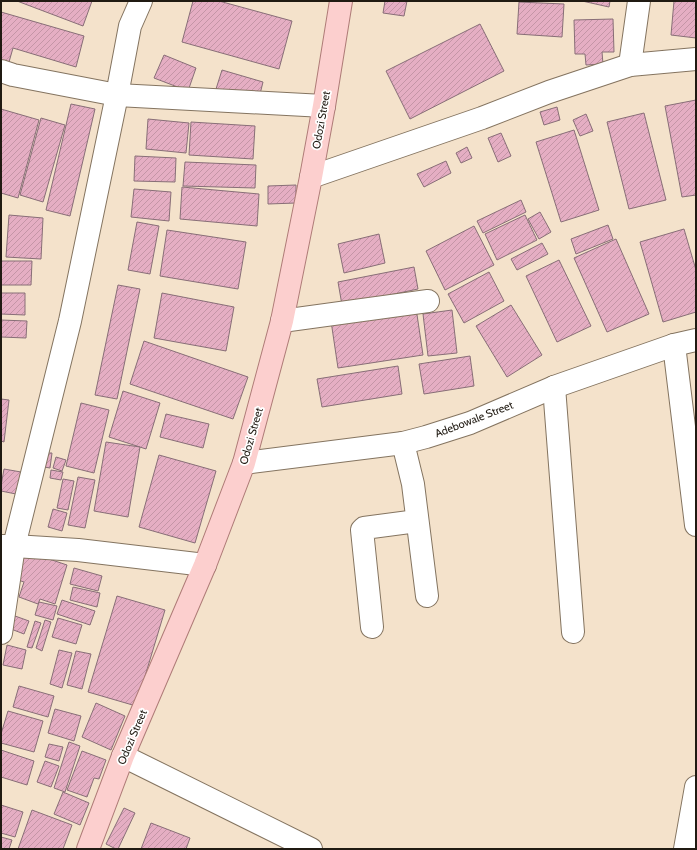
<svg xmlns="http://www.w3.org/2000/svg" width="697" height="850" viewBox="0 0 697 850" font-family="Cabin,sans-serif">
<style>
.building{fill:url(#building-hatch);stroke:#886e77}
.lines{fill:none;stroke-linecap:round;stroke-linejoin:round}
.minor-casing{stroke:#847460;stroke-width:24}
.major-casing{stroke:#ae7b77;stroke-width:24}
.minor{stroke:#fff;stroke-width:22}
.major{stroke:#fccfce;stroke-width:22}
.labels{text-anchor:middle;stroke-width:3.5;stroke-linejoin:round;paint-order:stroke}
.street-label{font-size:11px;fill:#201a12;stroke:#fff}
</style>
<defs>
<pattern id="building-hatch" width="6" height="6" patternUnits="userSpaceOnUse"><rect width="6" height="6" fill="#e5aec3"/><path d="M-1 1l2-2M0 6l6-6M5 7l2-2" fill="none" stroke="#c495a6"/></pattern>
</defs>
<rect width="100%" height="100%" fill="#f4e2cb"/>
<!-- building -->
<g class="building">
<path d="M17,1H92L83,26Z"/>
<path d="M193,1H219L292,21L279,69L182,42Z"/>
<path d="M385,1H407L404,16L383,13Z"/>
<path d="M582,1H610L609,7Z"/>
<path d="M674,1H696V38L671,35Z"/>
<path d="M519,2L564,4L562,37L517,34Z"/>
<path d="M1,12L84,36L76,67L13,48L9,62L1,60Z"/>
<path d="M613,19L614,52H602L603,64L586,65L585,54H575L574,20Z"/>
<path d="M480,24L504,71L410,119L386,71Z"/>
<path d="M164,55L196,68L188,91L154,78Z"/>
<path d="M222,70L263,82L258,102L216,89Z"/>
<path d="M696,100V195L682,197L665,106Z"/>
<path d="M71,104L95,109L70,216L46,210Z"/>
<path d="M557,107L560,120L544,125L540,112Z"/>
<path d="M1,109L39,120L18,198L1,193Z"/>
<path d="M644,113L666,200L629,209L607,122Z"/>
<path d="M586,114L593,131L580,136L573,120Z"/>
<path d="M41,118L65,125L43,202L20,195Z"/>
<path d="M148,119L189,123L186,153L146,149Z"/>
<path d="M191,122L255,126L253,159L189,155Z"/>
<path d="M574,130L599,210L561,222L536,142Z"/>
<path d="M501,133L511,156L498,162L488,138Z"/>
<path d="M467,147L472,158L461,163L456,153Z"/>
<path d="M135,156L176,158L175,182L134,181Z"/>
<path d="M446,161L451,173L424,187L417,174Z"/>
<path d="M185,162L256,165L255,188L183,186Z"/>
<path d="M296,185V203L268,204V186Z"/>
<path d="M182,187L259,194L257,226L180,219Z"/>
<path d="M134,189L171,192L169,221L131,217Z"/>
<path d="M521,200L526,212L483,233L477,221Z"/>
<path d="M540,212L551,232L539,239L528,219Z"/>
<path d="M9,215L43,218L41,259L6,257Z"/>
<path d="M525,215L537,240L497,260L485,234Z"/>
<path d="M137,222L159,226L150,274L128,270Z"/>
<path d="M608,225L613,239L576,254L571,239Z"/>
<path d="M474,226L494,265L445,290L426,251Z"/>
<path d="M684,229L696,270V312L663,322L640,242Z"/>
<path d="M167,230L246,242L238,289L160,276Z"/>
<path d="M379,234L385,263L344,273L338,244Z"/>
<path d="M616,239L649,314L607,332L574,258Z"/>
<path d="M542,243L548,254L517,270L511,259Z"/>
<path d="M559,260L591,326L557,342L526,276Z"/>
<path d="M1,261H32L31,285H1Z"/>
<path d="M414,267L418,289L342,305L338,282Z"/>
<path d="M489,272L504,301L464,323L448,294Z"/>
<path d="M118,285L140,289L117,399L95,395Z"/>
<path d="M1,293H25V315L1,314Z"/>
<path d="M162,293L234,307L226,351L154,338Z"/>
<path d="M511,305L542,355L507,377L476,326Z"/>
<path d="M416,308L423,355L338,368L331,321Z"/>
<path d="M452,310L457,353L428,356L423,314Z"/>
<path d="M1,320L27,321L26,338L1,337Z"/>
<path d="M144,341L248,377L233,419L130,384Z"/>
<path d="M470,356L474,386L424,394L419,364Z"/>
<path d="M398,366L402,394L322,407L317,379Z"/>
<path d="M123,391L160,403L146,449L109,437Z"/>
<path d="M1,399L9,400L4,442L1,441Z"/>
<path d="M81,403L109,410L94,473L66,466Z"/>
<path d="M166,414L209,424L203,448L160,437Z"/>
<path d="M106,442L140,447L128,517L94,511Z"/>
<path d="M47,453H52L50,468L44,467Z"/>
<path d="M159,455L216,471L195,543L139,527Z"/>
<path d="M56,457L66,460L62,471L53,468Z"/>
<path d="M4,469L21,472L16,494L1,491V486Z"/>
<path d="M51,470L63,472L61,480L50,478Z"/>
<path d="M78,477L95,480L85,528L68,525Z"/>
<path d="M63,479L74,481L68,510L57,508Z"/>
<path d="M53,509L67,513L62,531L48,527Z"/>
<path d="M25,551L67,565L55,604L40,599L38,604L19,597L24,582L15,579Z"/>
<path d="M74,568L102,576L98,591L70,584Z"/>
<path d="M73,587L100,593L97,607L70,600Z"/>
<path d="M117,596L165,610L136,706L88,692Z"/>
<path d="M62,600L95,611L90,625L57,614Z"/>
<path d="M39,602L57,606L53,620L35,615Z"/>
<path d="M15,616L29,621L24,634L11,629Z"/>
<path d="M58,618L82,625L76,644L52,637Z"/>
<path d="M45,620L51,622L42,651L36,648Z"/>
<path d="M35,621L41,623L32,648L27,647Z"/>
<path d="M7,645L26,650L22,669L3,665Z"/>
<path d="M59,650L72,653L62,688L50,684Z"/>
<path d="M76,651L91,654L82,689L67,685Z"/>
<path d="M19,686L54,696L48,717L13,707Z"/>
<path d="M96,703L125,716L111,750L82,737Z"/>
<path d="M55,709L81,716L74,741L48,733Z"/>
<path d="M8,711L43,721L34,752L1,743V734Z"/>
<path d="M69,742L80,746L65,792L54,788Z"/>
<path d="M49,744L63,747L59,761L45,757Z"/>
<path d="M1,750L34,761L27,785L1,777Z"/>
<path d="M82,751L106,760L99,779L94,778L87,797L67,790Z"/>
<path d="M45,761L59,766L51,787L37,782Z"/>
<path d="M63,792L89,803L80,825L54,814Z"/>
<path d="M1,805L23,812L15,837L1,833Z"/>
<path d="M124,808L135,813L118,849H116L106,844Z"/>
<path d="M32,810L72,825L63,849H18Z"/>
<path d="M151,823L190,838L186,849H141Z"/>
<path d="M1,837L12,840L9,849H1Z"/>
</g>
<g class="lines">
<!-- minor casing -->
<g class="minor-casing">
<g id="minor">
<path d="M630,65L639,1"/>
<path d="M1,71L13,75L117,95L324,106"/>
<path d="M311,177L482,118L549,92L630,65L696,59"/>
<path d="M282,321L428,301"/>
<path d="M674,345L696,525"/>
<path d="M554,387L573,632"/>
<path d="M403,443L413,484L427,596"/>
<path d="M244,463L403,443L426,437L470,423L554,387L674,345L696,340"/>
<path d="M1,546H14L78,550L205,565"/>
<path d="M372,627L362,530L364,528L417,521"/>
<path d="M1,633L14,546L70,321L117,95L130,26L141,1"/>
<path d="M123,756L311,849"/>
<path d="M685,849L696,787"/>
</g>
</g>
<!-- major casing -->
<g class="major-casing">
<path id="major" d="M88,849L123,756L205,565L244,463L282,321L311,177L324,106L341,1"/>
</g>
<!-- minor -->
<use href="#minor" class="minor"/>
<!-- major -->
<use href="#major" class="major"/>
</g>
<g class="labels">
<!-- street labels -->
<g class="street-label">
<text transform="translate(321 120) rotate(-80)" y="4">Odozi Street</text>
<text transform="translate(474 419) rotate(-21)" y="4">Adebowale Street</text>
<text transform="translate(251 436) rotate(-74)" y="4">Odozi Street</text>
<text transform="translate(132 737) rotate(-67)" y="4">Odozi Street</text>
</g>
</g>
<!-- border -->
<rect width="697" height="850" fill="none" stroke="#201a12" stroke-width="4"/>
</svg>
